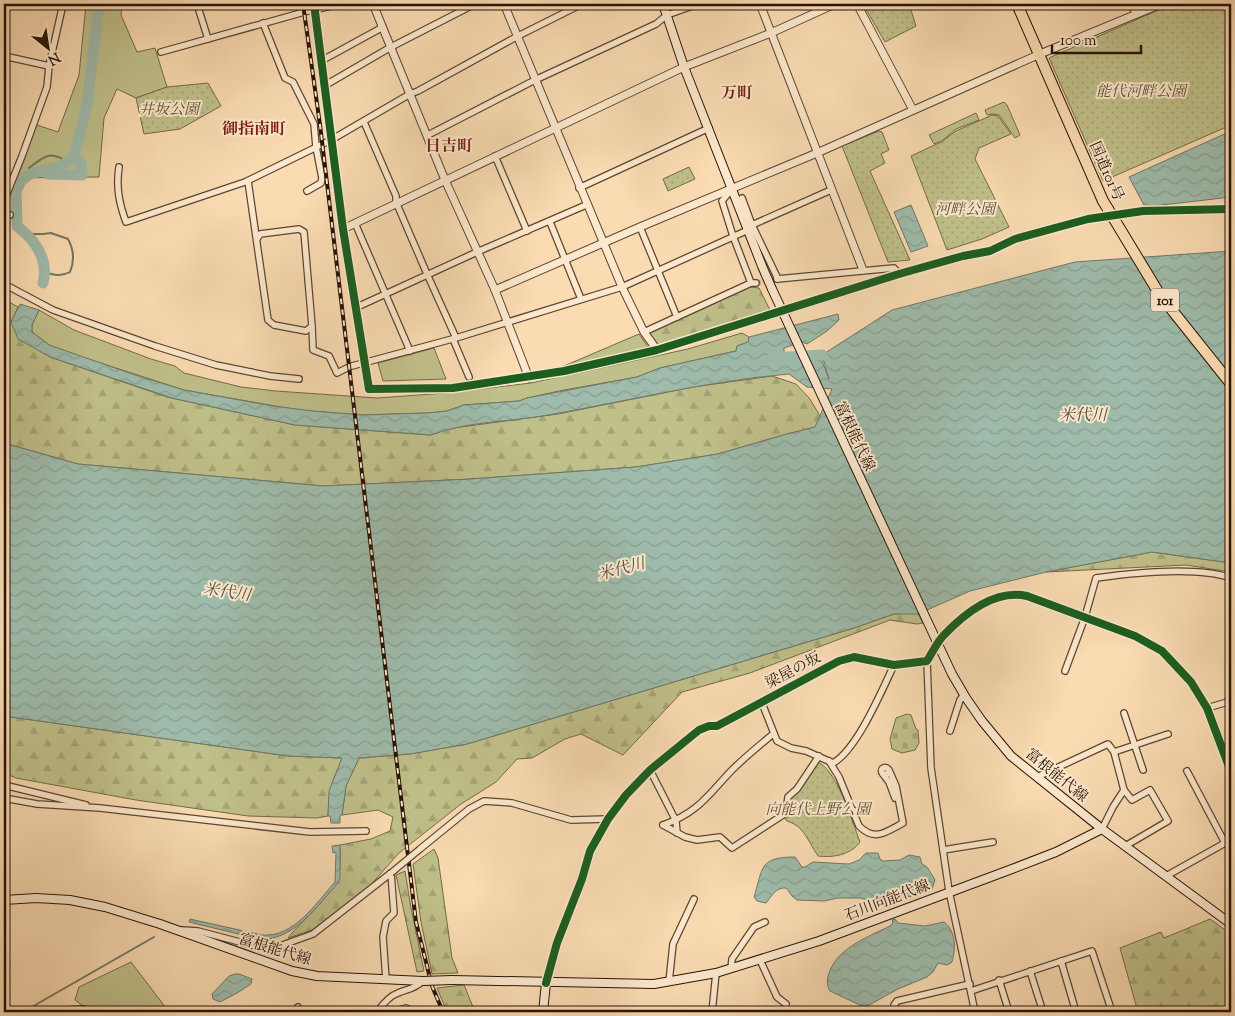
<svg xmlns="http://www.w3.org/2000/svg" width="1235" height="1016" viewBox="0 0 1235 1016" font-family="'Sorts Mill Goudy','Noto Serif JP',serif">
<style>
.grass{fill:#c0c08a;stroke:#746a48}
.forest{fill:url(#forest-firs);stroke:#746a48}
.cemetery{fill:url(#cemetery-stones);stroke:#746a48}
.park{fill:url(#park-dots);stroke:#746a48}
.water{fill:url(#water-waves);stroke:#6f7869}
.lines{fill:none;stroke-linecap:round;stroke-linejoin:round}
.stream{stroke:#6f7869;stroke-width:2}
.river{stroke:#9ebbab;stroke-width:11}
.minor-tunnel{stroke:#dabd98;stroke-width:5.5;stroke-dasharray:5.5 3;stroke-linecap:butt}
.tertiary-tunnel{stroke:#dabd98;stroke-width:7;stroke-dasharray:7 3.5;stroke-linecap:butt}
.minor-casing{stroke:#5c4531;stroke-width:8}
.tertiary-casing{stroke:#5c4531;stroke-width:9}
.secondary-casing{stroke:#281306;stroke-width:10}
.trunk-casing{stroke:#281306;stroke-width:12}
.minor{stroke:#fce8cd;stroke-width:5.5}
.tertiary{stroke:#fce8cd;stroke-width:7}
.secondary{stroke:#fce8cd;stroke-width:8}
.trunk{stroke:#fadbb2;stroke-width:10}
.rail-casing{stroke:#281306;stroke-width:4}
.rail{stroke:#fce8cd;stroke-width:2;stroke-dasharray:5.5;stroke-linecap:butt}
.minor-bridge-casing{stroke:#5c4531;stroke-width:8;stroke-linecap:butt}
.secondary-bridge-casing{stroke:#281306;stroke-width:10;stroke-linecap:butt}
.trunk-bridge-casing{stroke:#281306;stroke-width:12;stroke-linecap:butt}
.minor-bridge{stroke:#fce8cd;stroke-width:5.5}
.secondary-bridge{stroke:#fce8cd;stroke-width:8}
.trunk-bridge{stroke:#fadbb2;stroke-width:10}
.cycleway-casing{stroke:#fce8cd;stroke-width:11}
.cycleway{stroke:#1b5e20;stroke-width:8}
.labels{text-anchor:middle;stroke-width:4;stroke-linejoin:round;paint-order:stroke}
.shield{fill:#fce8cd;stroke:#685342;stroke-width:1}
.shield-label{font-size:14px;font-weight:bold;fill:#281306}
.park-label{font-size:15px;font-style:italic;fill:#5d5034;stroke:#fce8cd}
.street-label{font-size:15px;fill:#281306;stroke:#fce8cd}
.neighbourhood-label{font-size:16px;font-weight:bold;fill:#7a1f14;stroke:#fce8cd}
.water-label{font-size:16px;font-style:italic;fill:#514e40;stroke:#fce8cd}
</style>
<defs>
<pattern id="forest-firs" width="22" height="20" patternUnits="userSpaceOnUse" patternTransform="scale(1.25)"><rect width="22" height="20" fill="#c0c08a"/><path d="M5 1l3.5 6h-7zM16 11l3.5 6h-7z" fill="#a5a476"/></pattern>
<pattern id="cemetery-stones" width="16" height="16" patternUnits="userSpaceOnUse" patternTransform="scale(1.25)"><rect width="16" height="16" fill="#c0c08a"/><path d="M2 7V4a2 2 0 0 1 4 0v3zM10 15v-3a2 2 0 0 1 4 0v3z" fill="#a5a476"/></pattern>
<pattern id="park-dots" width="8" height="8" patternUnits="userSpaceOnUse" patternTransform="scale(1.25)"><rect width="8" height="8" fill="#c0c08a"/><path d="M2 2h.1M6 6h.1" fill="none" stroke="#a5a476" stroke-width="1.8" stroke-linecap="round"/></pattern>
<pattern id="water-waves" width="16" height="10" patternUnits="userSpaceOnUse" patternTransform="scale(1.25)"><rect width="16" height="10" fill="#9ebbab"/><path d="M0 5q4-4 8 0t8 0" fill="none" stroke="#88a092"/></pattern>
</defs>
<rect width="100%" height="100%" fill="#fadbb2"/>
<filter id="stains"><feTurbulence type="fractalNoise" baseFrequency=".004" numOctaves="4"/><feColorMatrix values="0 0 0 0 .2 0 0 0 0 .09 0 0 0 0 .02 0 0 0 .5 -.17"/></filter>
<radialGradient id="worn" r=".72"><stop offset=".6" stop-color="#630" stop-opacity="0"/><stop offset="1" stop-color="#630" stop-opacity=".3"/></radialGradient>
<!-- grass -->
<g class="grass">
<path d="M86,4H122L121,15L137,52L155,48L167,87L136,98L117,89L104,118L99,177L13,178L34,124L58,132L79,75Z"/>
<path d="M1004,102L1007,105L1020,135L1015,138L999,115L992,114L987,115L985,110Z"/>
<path d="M976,113L979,120L956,129L942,141L934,144L929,135Z"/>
<path d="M39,310L74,330L151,359L175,366L184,373L241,387L276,391L377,398L446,393L531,383L688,349L742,333L749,337V342L737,346L736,351L660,368L637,377L559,391L527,398L519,401L464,405L447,411L428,413L361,415L298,410L184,390L79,356L49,345L32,332V325Z"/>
<path d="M639,334L648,347L588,363L532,375L530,372L564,366Z"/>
<path d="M434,348L446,379L383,381L378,363Z"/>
<path d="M131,962L169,1012H89L87,1009L75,1000L79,987Z"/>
</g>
<!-- forest -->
<g class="forest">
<path d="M750,287L759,288L770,310L658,347L648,332Z"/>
<path d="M4,299L18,307L11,322L50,357L167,397L295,425L431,435L446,429L558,414L693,387L772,376L796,384L810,399L820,416L816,427L787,434L718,454L636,467L471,479L323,486L78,464L4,443Z"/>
<path d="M1152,552L1231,563V572L1186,565L1046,572Z"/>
<path d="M909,613L918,614L923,623L917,624L890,620L750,673L682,692L623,755L581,734L565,739L532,758L517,759L496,782L461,804L399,853L368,888L312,930L288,938C302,920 331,897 338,877C341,868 340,855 340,845L371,839L390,831L393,817L378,810L342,815L346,786L359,758L410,754L467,744L854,628L894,614Z"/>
<path d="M4,716L288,756L343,758C331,782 329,790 328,816L317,818L248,816L136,800L16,778L4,773Z"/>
<path d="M434,849L438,858L452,958L458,973L432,974L421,922L413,864Z"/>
<path d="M405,871L411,908L424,971L417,972L396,875Z"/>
<path d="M1210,919L1231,934V1012H1138L1120,948L1161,932L1164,938Z"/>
<path d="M464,985L475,1012H447L437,988Z"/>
</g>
<!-- cemetery -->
<path class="cemetery" d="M907,714L911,715L916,729L918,730L919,743L915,750L902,753L892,749L890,739L896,718Z"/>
<!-- park -->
<g class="park">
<path d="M863,4H909L916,26L885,42Z"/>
<path d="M1172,4H1231V125L1103,181L1049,58Z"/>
<path d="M208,83L221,106L180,129L144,134L136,98L167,87Z"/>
<path d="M992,115L998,116L1011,134L979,148L975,159L1009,227L982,239L947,250L911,156L941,142L956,131Z"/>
<path d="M879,131L882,132L889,150L881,154L885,163L870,171L910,260L888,262L842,146Z"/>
<path d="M689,167L695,179L668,191L663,179Z"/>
<path d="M816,761C837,769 852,821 860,842C851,855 832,858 818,856C808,842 805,826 787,821L783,816L790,798L801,789Z"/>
</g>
<!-- water -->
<g class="water">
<path d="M1231,131V197L1145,207L1129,177Z"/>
<path d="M911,205L928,246L911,252L894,212Z"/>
<path d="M1231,251V563L1152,552L1046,572L970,591L918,614H894L854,628L467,744L410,754L359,758L346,786L342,815L340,816V823H331L330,816H328L329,791L342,758L288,756L4,716V443L78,464L323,486L471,479L636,467L718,454L787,434L815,427L832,389L807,387L789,374C707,381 628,401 548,415C509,422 468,421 431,435L295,425L172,398L50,357L18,339L11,322L20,304L39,310L32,325V332L49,345L138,376L184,390L273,406L313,411L361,415L428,413L447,411L464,405L519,401L527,398L637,377L660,368L736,351L737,346L748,342L749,337L838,314L839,320L827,331L807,344L802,342L784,348V354L789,360L812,359L822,361L829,379L822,355L892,310L1075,262Z"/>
<path d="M340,845V878L338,883C316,907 298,936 263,940L189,922L190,919L262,935C294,938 316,903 335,882L336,852L333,853L332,846Z"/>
<path d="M866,853H878L880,859L883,861L900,860L909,855L920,857L922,864L927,867L935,880L932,889L899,900L889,907L861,898H838L824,901L797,900L793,897L786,888C776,887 772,896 766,903L757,901L754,897C763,868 759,857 795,857L802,867H805L813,862L849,864L859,860Z"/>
<path d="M895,919L898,923L925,926L944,922C956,931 956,948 952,962L947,965L938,963L933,972L927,977L898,989L869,1005L862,1006L830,991C827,986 827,982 828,976C836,948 866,938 890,926L893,923L892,920Z"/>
<path d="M235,974H239L252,979L251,984L237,993L220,1002L213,999L212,994L229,976Z"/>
</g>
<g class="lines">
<!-- stream -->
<g class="stream">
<path d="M30,174L29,168C44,156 51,150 67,162"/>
<path d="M27,234H43L51,233L68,239C74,250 75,260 70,272C61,277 54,275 44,272"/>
<path d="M23,1012L154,937"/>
</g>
<!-- river -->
<g class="river">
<path d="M48,174L82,175L81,163L74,157"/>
<path d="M43,283C49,259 35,240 17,226L16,191L21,181L30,174L61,166L74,157L87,105L99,4"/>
<path d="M772,358L822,355"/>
</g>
<!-- minor-tunnel -->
<path class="minor-tunnel" d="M756,283L777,279"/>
<!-- tertiary-tunnel -->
<path class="tertiary-tunnel" d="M1097,217L1143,211"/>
<!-- minor casing -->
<g class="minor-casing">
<g id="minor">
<path d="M197,4L208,39"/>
<path d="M314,4L343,229L369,389L453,388L564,371L657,350L781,312"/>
<path d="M1131,4L1136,15"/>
<path d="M263,23L285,78L293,82L314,124L316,147L322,178L321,183L307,191"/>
<path d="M161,52L315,9"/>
<path d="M4,56L49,66"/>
<path d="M321,61L383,27"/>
<path d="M4,68L7,57"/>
<path d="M324,86L391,47L475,4"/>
<path d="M364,122L396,196V202L427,274L456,338"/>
<path d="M428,135L535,80L656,24L667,15L698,4"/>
<path d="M495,156L527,231"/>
<path d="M119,167C116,187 119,203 126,222L245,182L331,140L410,94L418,91L518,36L582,4"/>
<path d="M248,181L268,320L274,325L306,331L312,326L304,232L299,229L260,234L257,239"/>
<path d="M579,188L709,128"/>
<path d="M732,189L722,201L733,236L751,283"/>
<path d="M742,198L752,225"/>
<path d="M4,201L22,156L47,87L49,66L63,4"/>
<path d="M4,214L10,215"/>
<path d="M550,222L581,299"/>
<path d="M355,223L410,351"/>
<path d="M640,227L677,317"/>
<path d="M777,279L894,268L899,274"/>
<path d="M778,279L752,225L831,190"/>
<path d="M4,284L53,310L155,346L216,365L270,376L299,379"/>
<path d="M355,308L477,252L586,205"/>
<path d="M312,326L313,350L329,356L337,373L347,368"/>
<path d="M644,332L751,283H756"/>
<path d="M453,339L469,377"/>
<path d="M352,366L456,338L622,287L748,230"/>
<path d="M927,661L931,768L949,891L975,1012"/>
<path d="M1065,671L1085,617L1096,578C1132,573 1197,566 1231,578"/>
<path d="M762,703L777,741L791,748L806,751L833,763C857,750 882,690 894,665"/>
<path d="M1207,708L1231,701"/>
<path d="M1124,713L1143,770"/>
<path d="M950,731L960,700L964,694"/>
<path d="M1114,752L1168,734"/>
<path d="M829,761L839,777L859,826C875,842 886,832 903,823L896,786L889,770"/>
<circle cx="885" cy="771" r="3.5"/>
<path d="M650,770L676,821L677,833"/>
<path d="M883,774L889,782L895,798"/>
<path d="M1037,777L1108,744L1114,752L1124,790L1113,807L1102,829"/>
<path d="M4,785L86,805"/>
<path d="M1124,790L1132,800L1150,790L1168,821L1127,845"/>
<path d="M4,798L37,804L100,808L310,832L366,831"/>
<path d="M4,812L6,798"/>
<path d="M663,825L685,837L697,840L720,837L732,848L786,813L788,797L797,789L819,756"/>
<path d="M663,825C698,813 708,795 732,770C745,757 759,746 773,734"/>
<path d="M420,849L469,809L484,801L512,803L571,820L608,819"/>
<path d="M943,850L993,842"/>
<path d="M1168,875L1225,843L1187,771"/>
<path d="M182,930L198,931L255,946L277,947L313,934L391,873"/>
<path d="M760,960L777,997L786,1004"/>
<path d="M1061,961L1076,1012"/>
<path d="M731,969L732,959L754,927L765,922"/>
<path d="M1030,971L1043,1012"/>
<path d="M386,980L383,937L386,921L394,913L391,873"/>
<path d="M999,980L1009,1012"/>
<path d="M669,982L673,944L694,899"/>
<path d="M546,983L557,943L582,879L590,851L608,819L626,795L650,770L699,730L709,726H717L839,661L854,657L894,665L927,661C932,653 937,642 944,635C965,613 995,589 1027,596L1135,636L1162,651L1191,682L1207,708L1231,772"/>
<path d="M971,991L1092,951L1112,1012"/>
<path d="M298,1007L300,1012"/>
<path d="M64,1012L67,1010L84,1009L86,1012"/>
<path d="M377,1012C382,1005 389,996 398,993C409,988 413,990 423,981"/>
<path d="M393,1012L406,1008L410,1010L411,1012"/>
<path d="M712,1012L716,973"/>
<path d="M895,1012L894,1005L897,1001L970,984"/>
</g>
</g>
<!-- tertiary casing -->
<g class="tertiary-casing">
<g id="tertiary">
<path d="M373,4L445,180L495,290L529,378"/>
<path d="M504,4L622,287L644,332L657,350"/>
<path d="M760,4L863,270"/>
<path d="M857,4L913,110"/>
<path d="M315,9L338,4"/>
<path d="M1143,211L1231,209"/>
<path d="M343,229L684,67L771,33L835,4"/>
<path d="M495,290L640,227L817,153L1040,54L1161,4"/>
<path d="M781,312L899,274L963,256L990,251L1015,239L1097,217"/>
</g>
</g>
<!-- secondary casing -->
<g class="secondary-casing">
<g id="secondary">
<path d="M663,4L684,67L762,266"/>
<path d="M772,289L952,674L966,698L982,721L1011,756L1102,829L1231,924"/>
<path d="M4,900L36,898L70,900L105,907L160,924L292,971L317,976L423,981"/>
<path d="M452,980L654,984L716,973L819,941L1012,869L1056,852L1102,829"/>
<path d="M543,1012L546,983"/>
</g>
</g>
<!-- trunk casing -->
<g class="trunk-casing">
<path id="trunk" d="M1017,4L1103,201L1108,209"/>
</g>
<!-- minor -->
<use href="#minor" class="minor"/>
<!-- tertiary -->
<use href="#tertiary" class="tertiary"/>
<!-- secondary -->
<use href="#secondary" class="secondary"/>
<!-- trunk -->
<use href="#trunk" class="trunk"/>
<!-- rail casing -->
<g class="rail-casing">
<path id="rail" d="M303,4L320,125L416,922L432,986L443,1012"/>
</g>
<!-- rail -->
<use href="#rail" class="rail"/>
<!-- minor-bridge casing -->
<g class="minor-bridge-casing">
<path id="minor-bridge" d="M391,873L420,849"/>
</g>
<!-- secondary-bridge casing -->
<g class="secondary-bridge-casing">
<g id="secondary-bridge">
<path d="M762,266L772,289"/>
<path d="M423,981L452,980"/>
</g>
</g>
<!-- trunk-bridge casing -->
<g class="trunk-bridge-casing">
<path id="trunk-bridge" d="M1108,209L1160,295L1231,384"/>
</g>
<!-- minor-bridge -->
<use href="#minor-bridge" class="minor-bridge"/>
<!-- secondary-bridge -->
<use href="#secondary-bridge" class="secondary-bridge"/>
<!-- trunk-bridge -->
<use href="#trunk-bridge" class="trunk-bridge"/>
<!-- cycleway casing -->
<g class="cycleway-casing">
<g id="cycleway">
<path d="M314,4L343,229L369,389L453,388L564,371L657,350L899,274L963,256L990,251L1015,239L1088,219L1143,211L1231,209"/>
<path d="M546,983L557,943L582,879L590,851L608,819L626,795L650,770L699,730L709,726H717L839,661L854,657L894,665L927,661C932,653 937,642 944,635C965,613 995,589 1027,596L1135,636L1162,651L1191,682L1207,708L1231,772"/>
</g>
</g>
<!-- cycleway -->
<use href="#cycleway" class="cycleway"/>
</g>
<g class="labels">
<!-- shield labels -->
<rect class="shield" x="1151" y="288.5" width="28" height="23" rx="4"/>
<g class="shield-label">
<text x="1165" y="305">101</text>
</g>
<!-- park labels -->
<g class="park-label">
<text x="1141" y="96">能代河畔公園</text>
<text x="169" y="114">井坂公園</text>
<text x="965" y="214">河畔公園</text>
<text x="818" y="814">向能代上野公園</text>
</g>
<!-- street labels -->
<g class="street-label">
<text transform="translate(1107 171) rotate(66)" y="5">国道101号</text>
<text transform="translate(855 436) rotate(65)" y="5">富根能代線</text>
<text transform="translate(793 670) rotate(-28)" y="5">梁屋の坂</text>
<text transform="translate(1057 775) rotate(39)" y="5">富根能代線</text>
<text transform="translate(887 900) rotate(-21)" y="5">石川向能代線</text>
<text transform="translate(275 949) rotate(17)" y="5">富根能代線</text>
</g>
<!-- neighbourhood labels -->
<g class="neighbourhood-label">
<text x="737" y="98">万町</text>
<text x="254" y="134">御指南町</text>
<text x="449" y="151">日吉町</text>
</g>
<!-- water labels -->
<g class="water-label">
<text x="1083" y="420">米代川</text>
<text transform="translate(621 568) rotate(-15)" y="6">米代川</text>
<text transform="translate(227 591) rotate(8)" y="6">米代川</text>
</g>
</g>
<!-- margin -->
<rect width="1235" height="1016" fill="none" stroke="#fadbb2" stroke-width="20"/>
<rect x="5" y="5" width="1225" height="1006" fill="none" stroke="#281306" stroke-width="2.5"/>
<rect x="10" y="10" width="1215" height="996" fill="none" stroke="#281306"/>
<!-- north arrow -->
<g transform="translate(48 48) rotate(150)" stroke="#fce8cd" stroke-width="4" paint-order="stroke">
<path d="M0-4L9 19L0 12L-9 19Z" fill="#281306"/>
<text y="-8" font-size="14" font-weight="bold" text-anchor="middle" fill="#281306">N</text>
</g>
<!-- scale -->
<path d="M1052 45v8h89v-8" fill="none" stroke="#281306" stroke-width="2.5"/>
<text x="1060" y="45" font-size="15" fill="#281306" stroke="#fce8cd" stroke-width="4" paint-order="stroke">100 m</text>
<rect width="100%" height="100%" filter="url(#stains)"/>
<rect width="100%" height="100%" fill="url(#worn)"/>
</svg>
